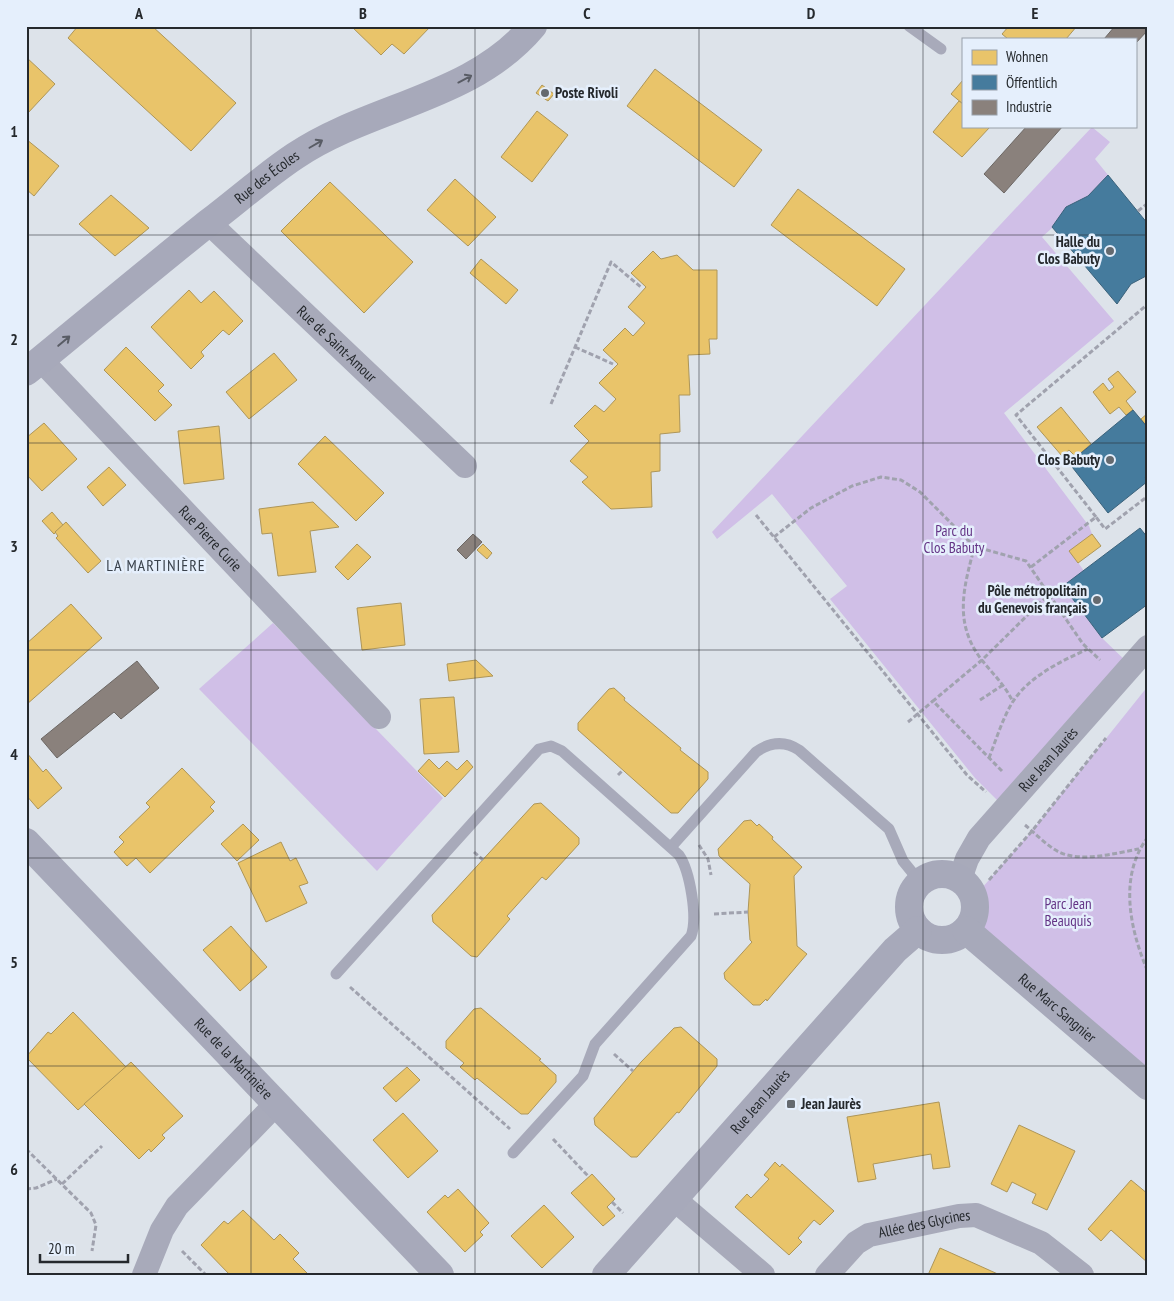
<svg xmlns="http://www.w3.org/2000/svg" width="1174" height="1301" viewBox="0 0 1174 1301" font-family="'PT Sans Narrow',sans-serif">
<style>
.green{fill:#d0bfe7}
.homes{fill:#e9c46a;stroke:#ae9658}
.public{fill:#457b9d;stroke:#3b627b}
.industry{fill:#8a817c;stroke:#6c6764}
.lines{fill:none;stroke-linecap:round;stroke-linejoin:round}
.path{stroke:#a0a2ae;stroke-width:3;stroke-dasharray:5 2.5;stroke-linecap:butt}
.lane{stroke:#a8aaba;stroke-width:11}
.street{stroke:#a8aaba;stroke-width:24}
.secondary{stroke:#a7a9ba;stroke-width:28}
.oneway{stroke:#595c65}
.grid{fill:none;stroke:#25292d;stroke-width:1;stroke-opacity:0.55}
.poi-dot{fill:#656a6f;stroke:#e5effc;stroke-width:2}
.labels{text-anchor:middle;stroke-width:5;stroke-linejoin:round;paint-order:stroke}
.poi-label{font-size:15px;font-weight:bold;fill:#25292d;stroke:#e5effc;text-anchor:end}
.street-label{font-size:15px;fill:#25292d;stroke:#e5effc}
.park-label{font-size:15px;fill:#643486;stroke:#e5effc}
.neighbourhood-label{font-size:16px;letter-spacing:1px;fill:#3a424c;stroke:#e5effc}
.neatline{fill:none;stroke:#25292d;stroke-width:2}
.grid-label{font-size:16px;text-anchor:middle;font-weight:bold;fill:#25292d}
</style>
<rect width="100%" height="100%" fill="#dde3ea"/>
<!-- green -->
<g class="green">
<path d="M1092,127L1110,142L1095,159L1108,175L1088,196L1042,237L1114,321L1004,413L1089,526L1092,534L1070,551L1084,571L1063,586L1102,638L1131,666L1004,807L975,778L830,599L847,586L772,494L717,539L712,532Z"/>
<path d="M273,623L443,798L377,871L199,689Z"/>
<path d="M1148,686V1086L972,921L976,908L974,897L1032,831Z"/>
</g>
<!-- homes -->
<g class="homes">
<path d="M78,26H152L236,103L191,151L68,38Z"/>
<path d="M351,26H431L404,54L392,44L381,55Z"/>
<path d="M1009,26H1077L1066,39H1008L1002,34Z"/>
<path d="M26,57L55,84L27,114L26,113Z"/>
<path d="M655,69L762,150L734,187L627,106Z"/>
<path d="M963,80V104L951,94Z"/>
<path d="M542,85L554,94L548,101L536,93Z"/>
<path d="M959,101L963,104V126L990,127L962,157L933,132Z"/>
<path d="M537,111L568,135L532,182L501,157Z"/>
<path d="M26,139L59,166L34,196L26,189Z"/>
<path d="M455,179L496,217L468,246L427,210Z"/>
<path d="M330,182L413,262L364,313L281,231Z"/>
<path d="M798,189L905,269L877,306L771,225Z"/>
<path d="M111,195L149,228L115,256L79,224Z"/>
<path d="M653,251L661,259L677,255L693,270H717V339H709L710,354L688,355L690,395H679L680,432L660,434V471L651,472L652,507L611,509L582,482L588,477L570,461L589,441L574,426L595,405L604,412L616,399L599,383L618,364L603,350L625,328L633,336L645,323L628,307L646,287L631,273Z"/>
<path d="M481,259L518,290L506,304L470,273Z"/>
<path d="M189,290L201,303L214,291L243,321L229,335L223,330L201,352L204,356L191,369L151,327Z"/>
<path d="M126,347L164,385L158,391L172,405L155,421L104,370Z"/>
<path d="M274,353L297,380L249,419L226,392Z"/>
<path d="M1118,371L1136,392L1126,401L1133,410L1126,415L1119,407L1110,414L1093,392L1103,383L1109,391L1114,387L1108,379Z"/>
<path d="M1061,407L1091,444L1076,457L1069,450L1062,456L1037,427Z"/>
<path d="M1148,413V428L1141,419Z"/>
<path d="M44,423L77,459L42,491L26,474V438Z"/>
<path d="M219,426L224,479L184,484L178,431Z"/>
<path d="M325,436L384,493L356,521L298,464Z"/>
<path d="M109,467L126,485L103,506L87,487Z"/>
<path d="M313,502L339,527L310,531L316,572L278,576L272,533L262,534L259,509Z"/>
<path d="M52,512L63,525L54,534L42,521Z"/>
<path d="M66,522L101,561L88,573L56,538L58,536L55,532Z"/>
<path d="M1092,534L1101,546L1078,563L1069,551Z"/>
<path d="M357,544L371,557L348,580L335,567Z"/>
<path d="M483,544L492,553L487,559L477,550Z"/>
<path d="M401,603L405,645L362,650L357,608Z"/>
<path d="M71,604L102,638L26,705V644Z"/>
<path d="M476,660L493,676L449,681L447,664Z"/>
<path d="M614,688L625,698L624,700L681,748L680,750L708,772V779L678,813H671L578,730V723L609,689Z"/>
<path d="M454,697L459,752L424,754L420,699Z"/>
<path d="M26,752L43,772L46,769L62,788L38,809L26,795Z"/>
<path d="M429,759L439,769L447,761L457,770L467,760L473,767L445,797L418,771Z"/>
<path d="M182,768L215,802L210,807L214,811L150,873L136,858L127,866L114,852L124,842L119,837L150,807L146,803Z"/>
<path d="M541,803L579,838V844L546,880L542,877L507,916L510,919L477,957L471,956L433,922L432,915L534,804Z"/>
<path d="M751,820L757,826L759,824L773,837L772,839L802,867L794,876L797,946L807,954L767,1001L766,999L760,1005H753L725,979L724,973L752,942L750,940L748,912L750,884L719,856L718,849L744,821Z"/>
<path d="M243,824L259,840L237,861L221,844Z"/>
<path d="M281,842L290,861L296,858L308,883L299,886L307,903L266,922L238,863Z"/>
<path d="M231,926L267,967L240,991L203,950Z"/>
<path d="M481,1008L541,1059L539,1060L556,1075V1082L528,1114H521L477,1078L475,1080L460,1067L464,1063L446,1048V1041L474,1009Z"/>
<path d="M73,1012L126,1067L78,1110L26,1057L48,1032L51,1034Z"/>
<path d="M681,1027L717,1059V1066L679,1113L677,1112L637,1157H631L595,1125L594,1118L641,1062L674,1028Z"/>
<path d="M131,1062L183,1116L162,1135L165,1138L151,1152L149,1149L139,1159L84,1104Z"/>
<path d="M407,1067L420,1080L396,1102L383,1088Z"/>
<path d="M939,1102L950,1167L933,1169L931,1154L873,1164L876,1179L858,1182L847,1117Z"/>
<path d="M403,1113L438,1151L408,1178L373,1140Z"/>
<path d="M1019,1125L1075,1151L1047,1210L1032,1203L1036,1194L1012,1182L1007,1192L991,1184Z"/>
<path d="M775,1162L780,1167L782,1164L834,1211L820,1225L814,1220L798,1238L802,1242L789,1255L735,1207L747,1194L751,1198L769,1179L764,1175Z"/>
<path d="M592,1174L615,1199L607,1207L615,1216L603,1226L571,1193Z"/>
<path d="M1131,1180L1148,1194V1263L1111,1230L1101,1241L1088,1229Z"/>
<path d="M458,1189L489,1223L480,1232L483,1235L465,1252L427,1212L445,1195L448,1198Z"/>
<path d="M544,1205L574,1237L542,1268L511,1236Z"/>
<path d="M243,1210L274,1240L280,1234L299,1253L293,1259L309,1275H230L201,1245L224,1221L228,1224Z"/>
<path d="M940,1248L1000,1275H928Z"/>
</g>
<!-- public -->
<g class="public">
<path d="M1108,175L1148,224V275L1131,284L1117,304L1052,227L1066,207L1088,196Z"/>
<path d="M1133,410L1148,428V474L1145,477L1148,481L1108,513L1069,463Z"/>
<path d="M1140,528L1148,538V604L1102,638L1063,586Z"/>
</g>
<!-- industry -->
<g class="industry">
<path d="M1115,26H1148V30L1135,44V39H1104Z"/>
<path d="M1027,126H1063L1004,193L984,174Z"/>
<path d="M473,534L482,542L466,559L457,550Z"/>
<path d="M137,661L159,688L121,719L114,712L57,758L41,739Z"/>
</g>
<g class="lines">
<!-- path -->
<g class="path">
<path d="M1138,211L1148,203"/>
<path d="M575,347L613,364"/>
<path d="M551,404L611,262L642,288"/>
<path d="M756,515L967,775L986,792"/>
<path d="M1096,517L1016,415L1148,304"/>
<path d="M774,537L811,508L852,486L881,477L901,480L920,492L969,541L987,550L1026,561L1083,644L1100,660"/>
<path d="M975,545C964,586 953,622 981,659C992,673 1005,685 1013,702"/>
<path d="M1031,567L1096,517L1105,529L1148,496"/>
<path d="M980,700L1003,685"/>
<path d="M908,722L933,701"/>
<path d="M989,758C996,740 1002,720 1012,703C1028,677 1061,661 1088,649"/>
<path d="M1002,771L933,701L982,660L1049,594"/>
<path d="M618,775L623,770"/>
<path d="M1025,825C1036,834 1047,846 1059,852C1082,863 1115,853 1139,849"/>
<path d="M1148,837C1118,876 1130,930 1148,972"/>
<path d="M699,845L708,859L711,875"/>
<path d="M474,852L483,860"/>
<path d="M989,880L1032,831L1106,738"/>
<path d="M714,914L748,912"/>
<path d="M350,987L510,1129"/>
<path d="M614,1054L633,1071"/>
<path d="M26,1086L27,1079"/>
<path d="M553,1139L589,1177"/>
<path d="M26,1149L91,1213L96,1225L92,1251"/>
<path d="M62,1184L102,1146"/>
<path d="M26,1189L36,1188L57,1179"/>
<path d="M612,1202L623,1213"/>
<path d="M182,1251L206,1275"/>
</g>
<!-- lane -->
<g class="lane">
<path d="M909,26L941,49"/>
<path d="M671,847L756,752C770,742 784,740 799,750L889,829L903,861L920,882"/>
<path d="M336,974L539,749L551,746L562,751L679,855C690,871 698,918 691,936L595,1044L583,1076L513,1153"/>
</g>
<!-- street -->
<g class="street">
<path id="s1" d="M209,223L465,466"/>
<path id="s2" d="M41,360L379,717"/>
<path id="s3" d="M960,879L967,859L979,838L1148,647"/>
<path d="M674,1199L763,1275"/>
<path d="M144,1275L162,1230L177,1206L276,1104"/>
<path id="s4" d="M827,1275L856,1243L869,1235L959,1216L976,1215L1041,1243L1082,1275"/>
</g>
<!-- secondary -->
<g class="secondary">
<path id="s5" d="M26,372C87,322 147,272 208,223C237,201 265,176 295,156C371,105 472,99 533,26"/>
<path id="s6" d="M26,842L440,1275"/>
<circle cx="942" cy="907" r="33"/>
<path id="s7" d="M966,930L1148,1086"/>
<path id="s8" d="M606,1275L895,950L918,930"/>
</g>
</g>
<!-- one-way arrows -->
<defs><path id="oneway-shaft" d="M-6 0H5M1.5-3L5.5 0L1.5 3" fill="none" stroke-width="1.6" stroke-linecap="round" stroke-linejoin="round" transform="scale(1.25)"/></defs>
<g class="oneway">
<use href="#oneway-shaft" transform="translate(465 79) rotate(-28)"/>
<use href="#oneway-shaft" transform="translate(316 144) rotate(-30)"/>
<use href="#oneway-shaft" transform="translate(64 341) rotate(-40)"/>
</g>
<!-- grid -->
<path class="grid" d="M251,26V1275M475,26V1275M699,26V1275M923,26V1275M26,235H1148M26,443H1148M26,650H1148M26,858H1148M26,1066H1148"/>
<!-- markers -->
<g class="poi-dot">
<circle cx="545" cy="93" r="5"/>
<circle cx="1110" cy="251" r="5"/>
<circle cx="1110" cy="460" r="5"/>
<circle cx="1097" cy="600" r="5"/>
<rect x="786" y="1099" width="10" height="10" rx="2.5"/>
</g>
<g class="labels">
<!-- poi labels -->
<g class="poi-label">
<text x="555" y="98" text-anchor="start">Poste Rivoli</text>
<text x="1100" y="247">Halle du<tspan x="1100" dy="17">Clos Babuty</tspan></text>
<text x="1100" y="465">Clos Babuty</text>
<text x="1087" y="596">Pôle métropolitain<tspan x="1087" dy="17">du Genevois français</tspan></text>
<text x="801" y="1109" text-anchor="start">Jean Jaurès</text>
</g>
<!-- street labels -->
<g class="street-label">
<text dy="5" stroke="none"><textPath href="#s5" startOffset="310">Rue des Écoles</textPath></text>
<text dy="5" stroke="none"><textPath href="#s1" startOffset="176">Rue de Saint-Amour</textPath></text>
<text dy="5" stroke="none"><textPath href="#s2" startOffset="246">Rue Pierre Curie</textPath></text>
<text dy="5" stroke="none"><textPath href="#s3" startOffset="150">Rue Jean Jaurès</textPath></text>
<text dy="5" stroke="none"><textPath href="#s7" startOffset="120">Rue Marc Sangnier</textPath></text>
<text dy="5" stroke="none"><textPath href="#s6" startOffset="300">Rue de la Martinière</textPath></text>
<text dy="5" stroke="none"><textPath href="#s8" startOffset="232">Rue Jean Jaurès</textPath></text>
<text dy="5" stroke="none"><textPath href="#s4" startOffset="115">Allée des Glycines</textPath></text>
</g>
<!-- park labels -->
<g class="park-label">
<text x="954" y="536">Parc du<tspan x="954" dy="17">Clos Babuty</tspan></text>
<text x="1068" y="909">Parc Jean<tspan x="1068" dy="17">Beauquis</tspan></text>
</g>
<!-- neighbourhood labels -->
<g class="neighbourhood-label">
<text x="156" y="571">LA MARTINIÈRE</text>
</g>
</g>
<!-- border -->
<rect width="1174" height="1301" fill="none" stroke="#e5effc" stroke-width="55"/>
<!-- legend -->
<rect x="962" y="38" width="175" height="90" fill="#e5effc" stroke="#98a0a9"/>
<rect x="972" y="50" width="25" height="15" fill="#e9c46a" stroke="#98a0a9"/>
<text x="1006" y="62" font-size="15" fill="#25292d">Wohnen</text>
<rect x="972" y="75" width="25" height="15" fill="#457b9d" stroke="#98a0a9"/>
<text x="1006" y="88" font-size="15" fill="#25292d">Öffentlich</text>
<rect x="972" y="100" width="25" height="15" fill="#8a817c" stroke="#98a0a9"/>
<text x="1006" y="112" font-size="15" fill="#25292d">Industrie</text>
<!-- scale -->
<path d="M40 1254v8h88v-8" fill="none" stroke="#25292d" stroke-width="2.5"/>
<text x="48" y="1254" font-size="15" fill="#25292d" stroke="#e5effc" stroke-width="4" paint-order="stroke">20 m</text>
<rect x="28" y="28" width="1118" height="1246" class="neatline"/>
<g class="grid-label">
<text x="139" y="19">A</text>
<text x="363" y="19">B</text>
<text x="587" y="19">C</text>
<text x="811" y="19">D</text>
<text x="1035" y="19">E</text>
<text x="14" y="137">1</text>
<text x="14" y="345">2</text>
<text x="14" y="552">3</text>
<text x="14" y="760">4</text>
<text x="14" y="968">5</text>
<text x="14" y="1175">6</text>
</g>
</svg>
